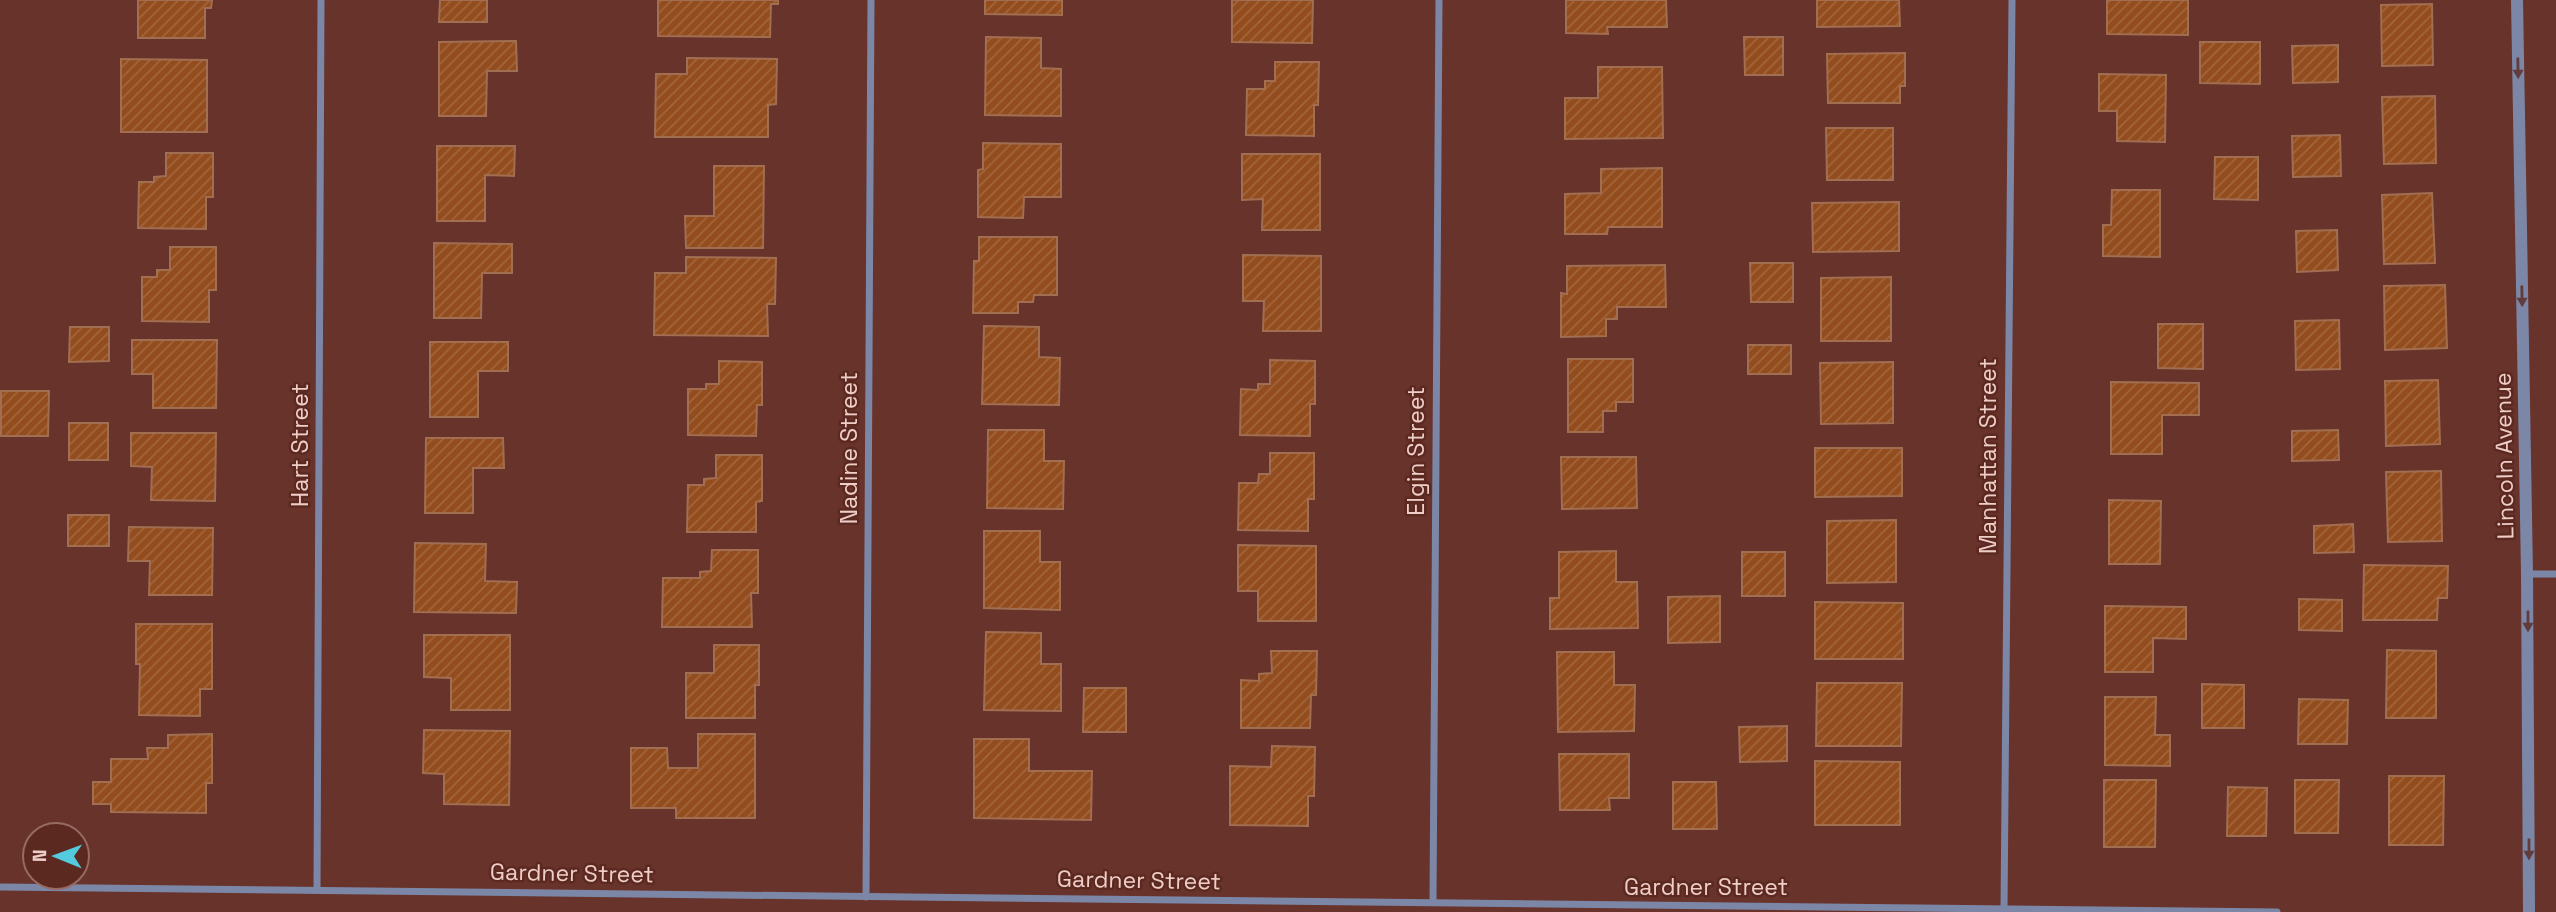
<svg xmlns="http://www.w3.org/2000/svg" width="2556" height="912" viewBox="0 0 2556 912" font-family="'Space Grotesk',sans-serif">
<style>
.building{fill:url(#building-hatch);stroke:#a16e51;stroke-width:2}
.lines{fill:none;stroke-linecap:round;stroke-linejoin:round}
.minor{stroke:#7c87a7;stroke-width:7}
.tertiary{stroke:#7c87a7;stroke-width:12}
.oneway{fill:#623c3c}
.labels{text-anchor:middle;stroke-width:5;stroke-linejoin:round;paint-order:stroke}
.street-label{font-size:23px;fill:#efcec8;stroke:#5c2921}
</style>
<defs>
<pattern id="building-hatch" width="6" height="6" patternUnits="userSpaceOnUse" patternTransform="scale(1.75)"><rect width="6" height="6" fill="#934c1d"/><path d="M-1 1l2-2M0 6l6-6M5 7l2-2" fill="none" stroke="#a2653c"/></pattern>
</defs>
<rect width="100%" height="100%" fill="#68332b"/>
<!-- building -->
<g class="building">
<path d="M138,0H212L211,8H205V38H138Z"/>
<path d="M440,0H487V22H439Z"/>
<path d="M658,0H778V4H771L770,37L658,36Z"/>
<path d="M985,0H1062V15L985,14Z"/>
<path d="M1232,0H1313L1312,43L1232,42Z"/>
<path d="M1566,0H1666L1667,27H1607L1608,34L1566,33Z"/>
<path d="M1817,0H1899L1900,26L1817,27Z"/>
<path d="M2107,0H2188V35L2107,34Z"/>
<path d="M2432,4L2433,65L2382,66L2381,5Z"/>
<path d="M986,37L1041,38V68L1061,69V116L985,115Z"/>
<path d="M1744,37H1783V75H1745Z"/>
<path d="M516,41L517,71H487L486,116H439V42Z"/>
<path d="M2200,42H2260V84L2200,83Z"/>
<path d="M2338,45V82L2293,83L2292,46Z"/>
<path d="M1905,53V86H1900V103H1828L1827,54Z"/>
<path d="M687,58L777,59L776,104L768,105V137H655L656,74H687Z"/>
<path d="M121,59L207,60V132H121Z"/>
<path d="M1275,62H1319L1318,105H1314V136L1246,135L1247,89H1265V81H1275Z"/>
<path d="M1598,67H1662L1663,138L1565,139V98H1598Z"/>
<path d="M2099,74L2166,75L2165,142L2117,141V111H2099Z"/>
<path d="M2435,96L2436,163L2384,164L2382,97Z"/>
<path d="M1826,128H1893V180H1827Z"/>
<path d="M2340,135L2341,176L2293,177L2292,136Z"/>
<path d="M983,143L1061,144V197H1024L1023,218L978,217V170L983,169Z"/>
<path d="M437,146H515L514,176L485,175V221H437Z"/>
<path d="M166,153H213V197H206V229L138,228L139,182H154V177L166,176Z"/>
<path d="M1242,154H1320V230H1262L1263,199L1242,200Z"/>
<path d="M2215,157H2258V200L2214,199Z"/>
<path d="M714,166H764L763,248H686L685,216H714Z"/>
<path d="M1662,168V227H1608L1607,234H1565V194L1601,193V169Z"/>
<path d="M2112,190H2160V257L2103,256V225H2111Z"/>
<path d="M2432,193L2435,263L2384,264L2382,195Z"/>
<path d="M1899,202V251L1813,252L1812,203Z"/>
<path d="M2337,230L2338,270L2297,272L2296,231Z"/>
<path d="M979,237H1057V295H1034L1033,302H1018V313H973L974,261H979Z"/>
<path d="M434,243L512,244V273H482L481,318H434Z"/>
<path d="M170,247H216V290H209V322L142,321V277H157V270H170Z"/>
<path d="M1243,255L1321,256V331H1263L1264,301H1243Z"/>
<path d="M686,257L776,258L775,304H767L768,336L654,335L655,273H686Z"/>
<path d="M1750,263H1793V302H1751Z"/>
<path d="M1665,265L1666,307H1617V319H1606V336L1561,337V293L1567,294V266Z"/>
<path d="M1891,277V341H1821V278Z"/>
<path d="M2445,285L2447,348L2385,350L2384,286Z"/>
<path d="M2339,320L2340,369L2296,370L2295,321Z"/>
<path d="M2158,324H2203V369L2158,368Z"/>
<path d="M984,326L1039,327V357L1060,358L1059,405L982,404Z"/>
<path d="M70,327H109V361L69,362Z"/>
<path d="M132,340H217L216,408H153V374H132Z"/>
<path d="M430,342H508V371H478V417H430Z"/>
<rect x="1748" y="345" width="43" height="29"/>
<path d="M1568,359H1633V402H1616V411H1603V432H1568Z"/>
<path d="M1270,360L1315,361V404H1310V436L1240,435L1241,389L1258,390V384H1270Z"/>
<path d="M719,361L762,362V405H757L756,436L688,435V389H706V384H719Z"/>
<path d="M1893,362V423L1821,424L1820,363Z"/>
<path d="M2438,380L2440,444L2386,446L2385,381Z"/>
<path d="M2111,382L2199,383V415H2162V454H2111Z"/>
<path d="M1,391H49L48,436H1Z"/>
<rect x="69" y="423" width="39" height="37"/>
<path d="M988,430H1044V461H1064L1063,509L987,508Z"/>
<path d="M2338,430L2339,460L2292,461V431Z"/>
<path d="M131,433H216L215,501L151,500L152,467L131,466Z"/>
<path d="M426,438H503L504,468H473V513H425Z"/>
<path d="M1815,448H1902V496L1815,497Z"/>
<path d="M1270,453H1314V499H1308V531L1238,530L1239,483H1258L1259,474H1270Z"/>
<path d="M716,455H762V501L756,502V532H687L688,485H704V479L716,478Z"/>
<path d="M1561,457H1636L1637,508L1562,509Z"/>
<path d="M2441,471L2442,541L2388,542L2386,472Z"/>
<path d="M2109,500L2161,501L2160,564H2109Z"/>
<rect x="68" y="515" width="41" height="31"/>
<path d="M1896,520V582L1827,583V521Z"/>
<path d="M2353,524L2354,552L2314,553V526Z"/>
<path d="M129,527L213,528L212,595H149L150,561H128Z"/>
<path d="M984,531H1040V562H1060V610L984,608Z"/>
<path d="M415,543L486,544L485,581L517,582L516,613L414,612Z"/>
<path d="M1238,545L1316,546V621H1258V591H1238Z"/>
<path d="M712,550H758V593H751L752,627H662L663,578H700V572L711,571Z"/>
<path d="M1616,551V582H1637L1638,628L1550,629V598H1559V552Z"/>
<rect x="1742" y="552" width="43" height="44"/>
<path d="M2364,565L2448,566L2447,598H2438L2437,620H2363Z"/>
<path d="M1720,596V642L1668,643V597Z"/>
<path d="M2299,599L2342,600V631L2299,630Z"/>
<path d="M1815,602L1903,603V659H1815Z"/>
<path d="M2105,606L2186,607V639L2153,638V672H2105Z"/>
<path d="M136,624H212V689H200V716L139,715L140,664H136Z"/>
<path d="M986,632L1041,633V664H1061V711L984,710Z"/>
<path d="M424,635H510V710H451V678L424,677Z"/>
<path d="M714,645H759V685H755V718H686V673H714Z"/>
<path d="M2387,650L2436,651V718H2386Z"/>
<path d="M1271,651H1317L1316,695H1311L1310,728H1241V680L1259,681V674L1272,673Z"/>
<path d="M1557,652H1614V685H1635L1634,731L1558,732Z"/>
<path d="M1817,683H1902L1901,746H1816Z"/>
<path d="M2202,684L2244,685V728H2202Z"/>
<path d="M1084,688H1126V732H1083Z"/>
<path d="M2105,697H2156L2155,735H2170V766L2105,765Z"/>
<path d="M2299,699L2348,700L2347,744H2298Z"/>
<path d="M1787,726V761L1740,762L1739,727Z"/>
<path d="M424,730L510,731L509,805L444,804V774L423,773Z"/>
<path d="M212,734V783H206V813L111,812V804H93V782H111V759H148L147,748H168V735Z"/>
<path d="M698,734H755V818H676V808H631V748H667L668,768H698Z"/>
<path d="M974,739H1029V771H1092L1091,820L974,818Z"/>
<path d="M1272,746L1315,747L1314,796H1308V826L1230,825V766L1271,767Z"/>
<path d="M1559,754H1629V798H1609L1610,810H1560Z"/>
<path d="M1815,761L1900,762V825H1815Z"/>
<path d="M2389,776H2444L2443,845H2389Z"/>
<path d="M2104,780H2156L2155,847H2104Z"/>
<path d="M2295,780H2339L2338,833H2295Z"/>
<path d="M1673,782H1716L1717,829H1673Z"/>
<path d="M2228,787L2267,788L2266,836H2227Z"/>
</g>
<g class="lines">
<!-- minor -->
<g class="minor">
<path d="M2527,574H2556"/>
<path d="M0,887L2277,912"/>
<path d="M317,889L321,0"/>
<path d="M866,897L871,0"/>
<path d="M1433,902L1439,0"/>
<path d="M2004,909L2012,0"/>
</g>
<!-- tertiary -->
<path class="tertiary" d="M2517,0L2527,574L2529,912"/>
</g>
<!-- one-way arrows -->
<defs><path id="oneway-solid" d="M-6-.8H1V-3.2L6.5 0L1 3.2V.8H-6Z" transform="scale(1.75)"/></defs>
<g class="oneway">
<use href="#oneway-solid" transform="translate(2518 68) rotate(89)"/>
<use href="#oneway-solid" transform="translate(2522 296) rotate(89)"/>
<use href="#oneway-solid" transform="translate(2528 621) rotate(90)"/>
<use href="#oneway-solid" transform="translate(2529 849) rotate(90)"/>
</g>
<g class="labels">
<!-- street labels -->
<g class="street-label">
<text transform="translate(300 445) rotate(-90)" y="8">Hart Street</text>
<text transform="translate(849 448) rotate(-90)" y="8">Nadine Street</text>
<text transform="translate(1416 451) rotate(-90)" y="8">Elgin Street</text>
<text transform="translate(1988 456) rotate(-90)" y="8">Manhattan Street</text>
<text transform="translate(2504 456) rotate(-91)" y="8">Lincoln Avenue</text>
<text transform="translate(572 873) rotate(1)" y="8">Gardner Street</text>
<text transform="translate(1139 880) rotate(1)" y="8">Gardner Street</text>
<text x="1706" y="895">Gardner Street</text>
</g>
</g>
<!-- north arrow -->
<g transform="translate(56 856) rotate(271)"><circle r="33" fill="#5c2921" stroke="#976b64" stroke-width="2"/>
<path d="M0-5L12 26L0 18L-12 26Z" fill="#54cade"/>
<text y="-10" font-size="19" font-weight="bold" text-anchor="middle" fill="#efcec8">N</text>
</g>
</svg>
